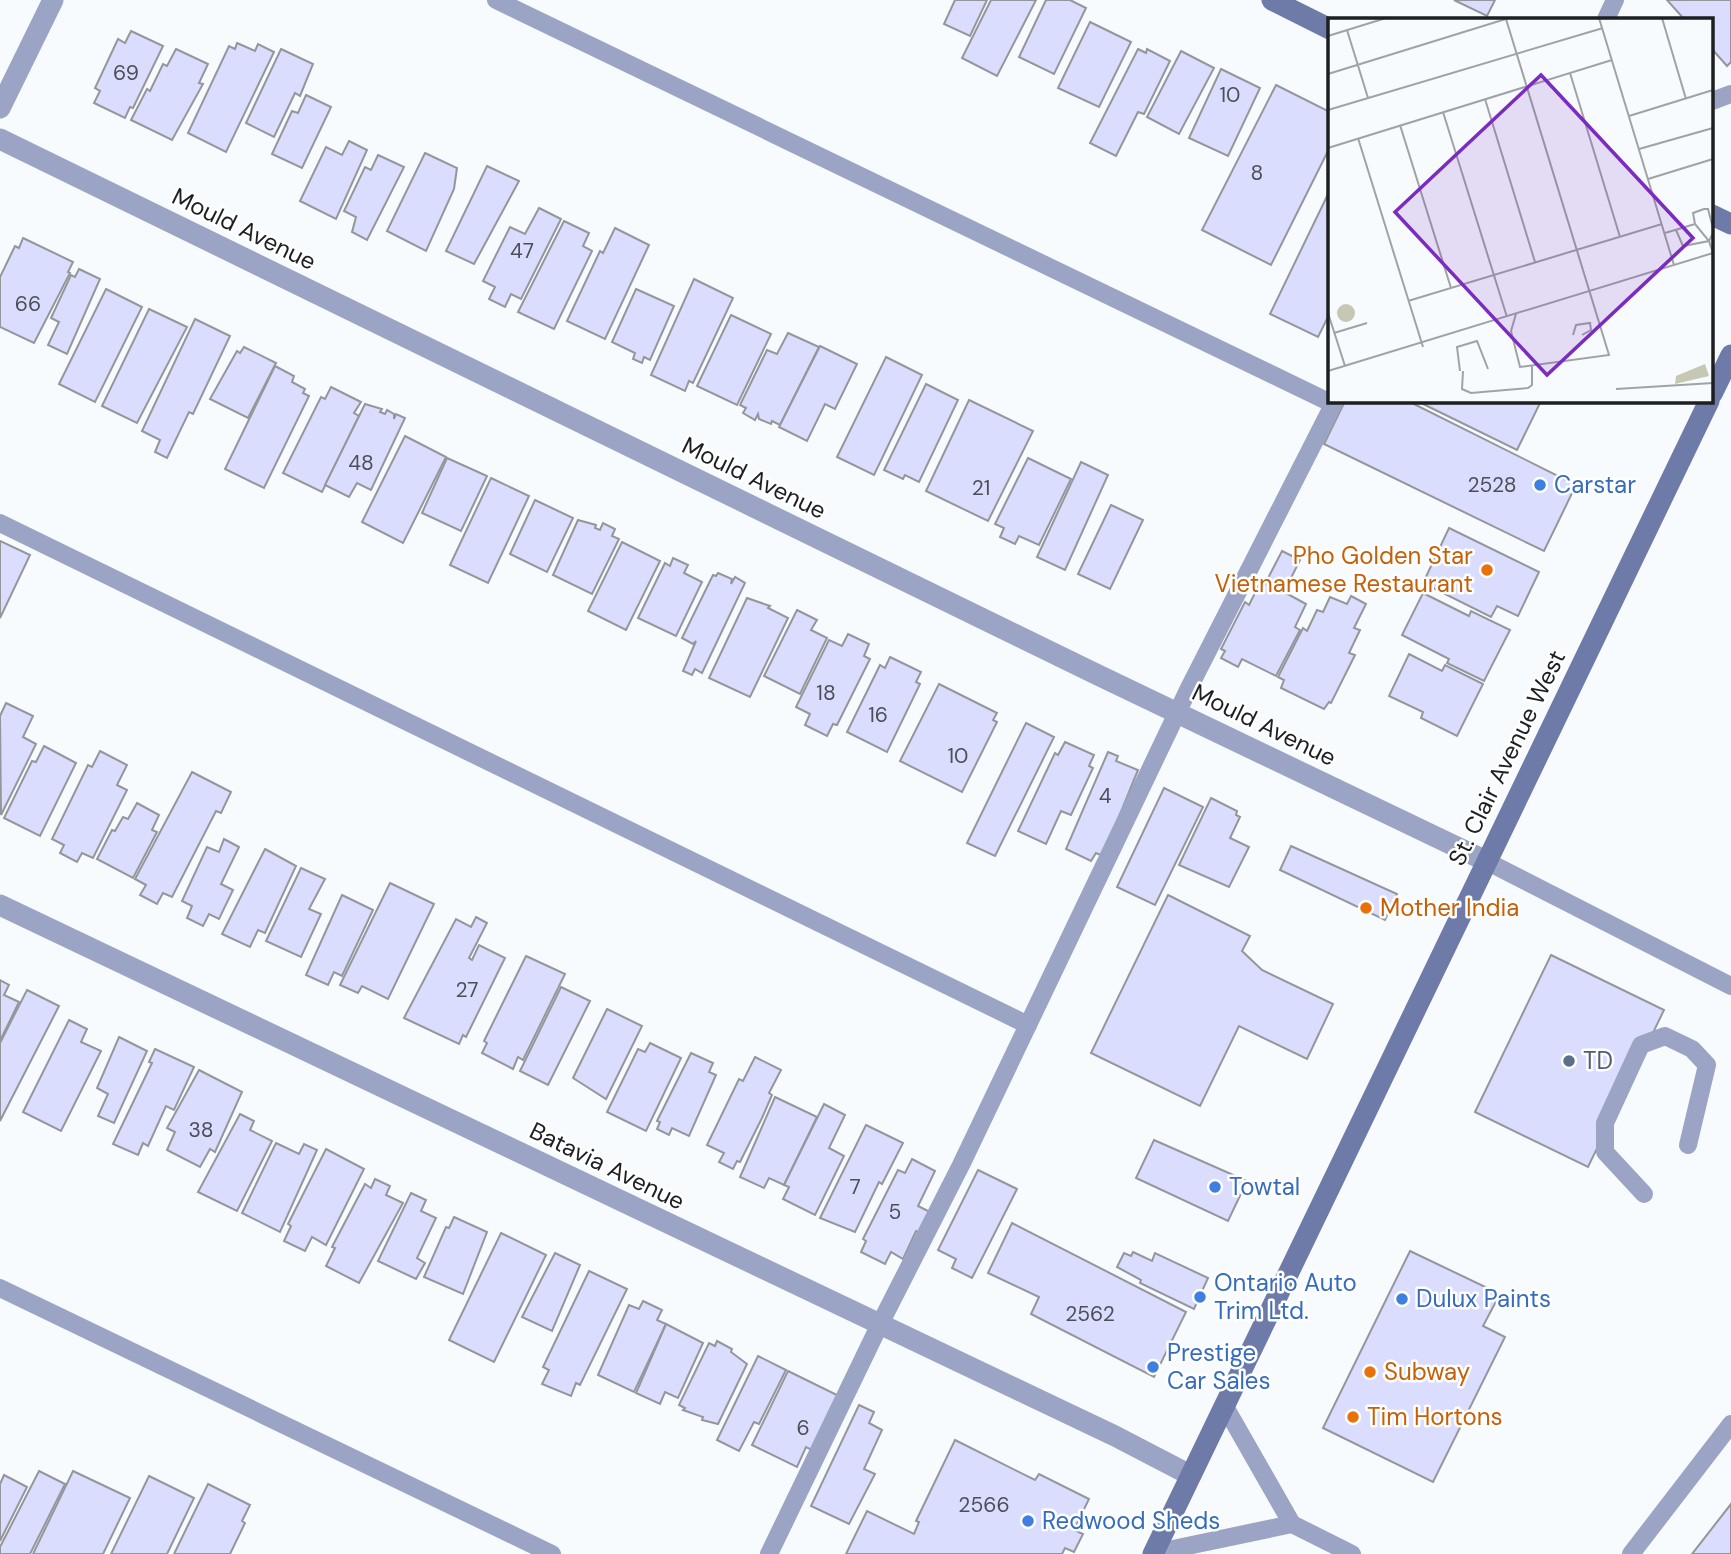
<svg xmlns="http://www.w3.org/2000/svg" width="1731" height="1554" viewBox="0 0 1731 1554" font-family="'DM Sans',sans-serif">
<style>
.building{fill:#daddfd;stroke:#95969c;stroke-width:2}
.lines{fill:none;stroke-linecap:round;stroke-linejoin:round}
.lane{stroke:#9ba4c4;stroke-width:18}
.street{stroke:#9ba4c4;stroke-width:21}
.secondary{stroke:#6e7aa7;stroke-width:21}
.shop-dot{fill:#3f7fe0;stroke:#fff;stroke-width:2.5}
.food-dot{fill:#e8710a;stroke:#fff;stroke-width:2.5}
.service-dot{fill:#5c6f8a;stroke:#fff;stroke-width:2.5}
.labels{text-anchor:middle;stroke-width:5;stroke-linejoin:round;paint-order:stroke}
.number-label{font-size:21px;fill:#4c4e58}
.street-label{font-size:24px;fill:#1d1f21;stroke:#fff}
.shop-label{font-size:24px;fill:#366cbe;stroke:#fff;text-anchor:start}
.food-label{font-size:24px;fill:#c56008;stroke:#fff;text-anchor:start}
.service-label{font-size:24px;fill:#4e5e75;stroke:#fff;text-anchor:start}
.inset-road{fill:none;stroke:#a0a3a6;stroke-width:2}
.view{fill:#7b2cbf;fill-opacity:0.15;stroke:#7b2cbf;stroke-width:3.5}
.inset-edge{fill:none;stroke:#1d1f21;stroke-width:3.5}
</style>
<rect width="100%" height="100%" fill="#f7fbfe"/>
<!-- building -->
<g class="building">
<path d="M955,0H987L970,36L944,24Z"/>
<path d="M991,0H1036L997,76L962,58Z"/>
<path d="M1046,0H1070L1086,8L1054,74L1019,57Z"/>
<path d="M1454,0H1495L1487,16Z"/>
<path d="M1667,0H1731V62L1727,66L1712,49V19H1684Z"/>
<path d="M1090,22L1131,42L1099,107L1058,88Z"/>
<path d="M131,31L163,46L133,108L130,107L125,118L94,103L100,91L95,88L118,39L125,43Z"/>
<path d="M237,43L255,51L258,44L274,52L226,152L188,133L229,46L235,49Z"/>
<path d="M176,49L208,64L199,83L203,84L172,140L131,120L147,89L150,91L163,64L167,66Z"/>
<path d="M281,49L313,64L300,96L295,93L274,137L246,123Z"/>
<path d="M1138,49L1146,53L1147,49L1170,61L1144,114L1138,112L1116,156L1090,143Z"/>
<path d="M1181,51L1214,68L1179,134L1147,117Z"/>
<path d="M1221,69L1260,88L1228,156L1189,138Z"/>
<path d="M1276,85L1330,112V147L1271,265L1202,230Z"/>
<path d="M306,95L331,107L302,168L272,154L292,111L298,113Z"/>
<path d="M349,141L367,150L336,219L300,201L326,147L342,155Z"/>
<path d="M425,153L457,168L454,189L426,251L387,231Z"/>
<path d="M378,155L404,167L367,240L352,232L356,217L344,211L365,167L371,170Z"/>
<path d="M487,166L519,181L474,264L446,251Z"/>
<path d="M1330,190V313L1318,337L1270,314Z"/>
<path d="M539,208L561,219L521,299L511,294L505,307L489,299L495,287L483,281L510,227L525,234Z"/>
<path d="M564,221L589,233L583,246L592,251L554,329L518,312Z"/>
<path d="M615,228L649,245L605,339L567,321L600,251L603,253Z"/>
<path d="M23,238L73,262L68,272L70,273L34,343L0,327V277L15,246L19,248Z"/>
<path d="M79,269L100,279L67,354L48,345L59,322L51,318L71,275L75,277Z"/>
<path d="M694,279L733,298L693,383L689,381L685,391L651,375Z"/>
<path d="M106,289L142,307L95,402L59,384Z"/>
<path d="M636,289L674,306L650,360L644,357L642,363L633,359L635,353L612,342Z"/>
<path d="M149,309L187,327L137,423L102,406Z"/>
<path d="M731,315L771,334L737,405L697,386Z"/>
<path d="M195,319L230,336L193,414L189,412L167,458L155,452L160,440L142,431Z"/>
<path d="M788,333L819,347L780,425L772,421L771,424L759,419L758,414L755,420L743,413L746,408L740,405L767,350L777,354Z"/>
<path d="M820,346L857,364L835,409L825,404L807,441L779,427Z"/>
<path d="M244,347L276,363L248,418L210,399L237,351L240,353Z"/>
<path d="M886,357L922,375L874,475L837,457Z"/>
<path d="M275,366L294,376L292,382L305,389L303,393L309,396L264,488L225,469Z"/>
<path d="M926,384L958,400L919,482L905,475L903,479L884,470Z"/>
<path d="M331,387L361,402L354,413L359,416L322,492L283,473L321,397L325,399Z"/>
<path d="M969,400L1033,431L988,521L926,491Z"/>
<path d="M1345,401H1408L1576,485L1544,551L1324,444Z"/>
<path d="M1417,401H1541L1517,450Z"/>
<path d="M365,404L382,409L380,412L385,414L387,410L394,414V419L396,414L405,418L371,490L357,483L349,497L325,485Z"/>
<path d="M405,436L446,457L403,543L362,522Z"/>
<path d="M447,458L487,476L461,531L422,513Z"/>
<path d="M1028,458L1071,479L1039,545L1019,536L1015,544L1000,537L1004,528L995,524Z"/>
<path d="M1081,462L1108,475L1065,570L1037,557Z"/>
<path d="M491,478L529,496L488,583L450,565Z"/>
<path d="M535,500L573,518L547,572L510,554Z"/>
<path d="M1111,505L1143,520L1110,589L1078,574Z"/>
<path d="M578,520L596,525L595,528L600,530L603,523L615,529L612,536L619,539L592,594L553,575Z"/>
<path d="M1449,528L1539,572L1518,616L1497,606L1491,617L1423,583Z"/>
<path d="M0,541L30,555L0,618Z"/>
<path d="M622,542L660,561L626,630L588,611Z"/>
<path d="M1282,551L1300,560L1284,592L1306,604L1295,627L1300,630L1276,676L1242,659L1238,667L1221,658L1225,651L1221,649L1245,602L1249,605L1261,581L1265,584Z"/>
<path d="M673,558L688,565L684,573L702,582L676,636L638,618L665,563L670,566Z"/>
<path d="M718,573L732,579L731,584L735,577L745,583L702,673L695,669L692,675L683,671L696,641L693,644L682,638L713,575L716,576Z"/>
<path d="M1423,593L1469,616L1471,611L1510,630L1484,681L1447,663L1449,659L1402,635Z"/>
<path d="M1351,596L1366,604L1354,628L1360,630L1349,653L1355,655L1331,703L1329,702L1324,709L1281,688L1284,680L1278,677L1303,628L1307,631L1317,610L1323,612L1330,597L1347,604Z"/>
<path d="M747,598L770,606L768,608L788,618L750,697L709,678Z"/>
<path d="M797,610L817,620L811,630L827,638L800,694L764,676Z"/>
<path d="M848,634L869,644L864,656L870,659L837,725L833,724L827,736L805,725L810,714L796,707L829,640L842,646Z"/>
<path d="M1409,654L1442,671L1445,665L1483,684L1457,736L1421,718L1423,712L1389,696Z"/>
<path d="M890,657L921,672L916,682L920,684L887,752L847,732L880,665L885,668Z"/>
<path d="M939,684L997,713L993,720L997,722L962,792L900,761Z"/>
<path d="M6,703L33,716L23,737L36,744L1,815L0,716Z"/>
<path d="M1026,723L1054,737L995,856L967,843Z"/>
<path d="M1065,742L1094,755L1089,766L1093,768L1071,815L1061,811L1046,844L1018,831L1055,753L1058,755Z"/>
<path d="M44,746L76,763L40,836L4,818L32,761L36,762Z"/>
<path d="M100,751L127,765L117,785L127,790L93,858L82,853L77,862L60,853L64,845L52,839L88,765L92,767Z"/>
<path d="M1108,752L1118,756L1116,761L1138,770L1103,856L1096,853L1091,861L1066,849Z"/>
<path d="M192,772L231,792L221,813L216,811L172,897L163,893L157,904L140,895L146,885L135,879Z"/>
<path d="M1164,788L1203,807L1155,905L1117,887Z"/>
<path d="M1211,798L1237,811L1236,815L1240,817L1230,838L1249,847L1229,887L1179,865Z"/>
<path d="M137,803L159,815L152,830L157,832L133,878L97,859L112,830L115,831L123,817L128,819Z"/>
<path d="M224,839L239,847L221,884L233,890L219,919L209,914L203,926L187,918L192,906L182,901L207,847L219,852Z"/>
<path d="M1291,846L1397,894L1385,920L1280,870Z"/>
<path d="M265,849L296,866L265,933L258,930L250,947L222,934Z"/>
<path d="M301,868L325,879L309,909L321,914L301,957L266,941Z"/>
<path d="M390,883L434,904L388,999L362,986L358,993L340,985Z"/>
<path d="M342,895L373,910L342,976L334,972L328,985L306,975Z"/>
<path d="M1168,895L1250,936L1242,951L1262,970L1333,1004L1307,1059L1239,1026L1200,1106L1091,1053Z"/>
<path d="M476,917L487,923L469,958L472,960L479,945L505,958L466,1037L463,1035L459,1044L404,1018L456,919L471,927Z"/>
<path d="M1551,955L1664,1010L1588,1167L1475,1112Z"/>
<path d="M526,956L565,974L523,1060L518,1057L513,1069L482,1053L487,1043L484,1041Z"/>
<path d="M0,980L9,985L4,995L19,1002L0,1041Z"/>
<path d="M561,987L590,1001L548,1085L520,1071Z"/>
<path d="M27,990L59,1006L0,1121V1043Z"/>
<path d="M607,1009L642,1026L606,1099L573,1078Z"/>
<path d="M69,1020L87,1029L81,1042L101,1051L61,1131L23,1112Z"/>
<path d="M119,1037L147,1051L114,1123L98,1116L108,1094L97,1088Z"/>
<path d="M650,1043L681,1058L646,1131L607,1112L638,1049L645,1052Z"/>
<path d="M155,1049L194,1067L174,1110L166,1106L148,1146L143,1143L138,1155L113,1144L152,1063L149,1062Z"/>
<path d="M691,1053L713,1063L709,1072L716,1075L689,1136L672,1128L669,1135L657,1129L660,1122L657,1121Z"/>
<path d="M755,1057L781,1070L769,1093L772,1095L762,1118L740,1162L737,1161L733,1169L719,1162L724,1153L707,1145L739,1079L743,1081Z"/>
<path d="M199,1070L242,1092L215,1152L210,1149L200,1167L167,1150L175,1132L167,1128Z"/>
<path d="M775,1097L817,1117L784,1185L769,1178L764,1188L740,1177Z"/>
<path d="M824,1104L845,1115L829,1148L844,1156L815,1215L783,1199L789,1187L784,1185Z"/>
<path d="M240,1114L254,1121L250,1130L272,1141L237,1211L198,1192Z"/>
<path d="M866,1125L903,1143L882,1184L879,1182L855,1232L820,1218Z"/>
<path d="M1154,1140L1247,1181L1228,1221L1136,1178Z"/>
<path d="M276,1143L299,1154L304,1144L317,1150L280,1232L242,1213Z"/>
<path d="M326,1149L364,1169L326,1245L312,1237L305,1251L284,1241L291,1226L288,1224Z"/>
<path d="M912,1159L935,1171L918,1206L936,1215L926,1236L916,1231L903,1259L891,1252L885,1264L861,1252L866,1241L863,1239L898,1170L905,1173Z"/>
<path d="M978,1170L1017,1189L972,1278L952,1268L956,1259L938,1250Z"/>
<path d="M375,1179L390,1186L386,1195L403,1203L359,1283L326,1266L335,1248L332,1247L365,1184L371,1188Z"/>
<path d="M411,1193L426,1200L421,1211L436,1218L417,1258L425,1263L416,1279L378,1261Z"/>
<path d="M454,1217L487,1232L463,1294L424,1277L446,1227L449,1228Z"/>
<path d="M1012,1223L1186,1312L1154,1377L1031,1314L1039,1297L988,1273Z"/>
<path d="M501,1233L546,1255L494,1362L449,1340Z"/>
<path d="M1410,1251L1500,1294L1483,1326L1505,1337L1433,1482L1323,1428Z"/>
<path d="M1133,1252L1152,1261L1155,1253L1208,1278L1194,1309L1140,1283L1141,1280L1117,1267L1124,1253L1131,1256Z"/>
<path d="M555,1253L580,1265L552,1331L522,1317Z"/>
<path d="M589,1271L627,1289L580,1385L576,1383L571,1396L542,1384L549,1370L543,1367Z"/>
<path d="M643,1301L662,1310L657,1320L666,1324L634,1392L598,1375L629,1305L639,1309Z"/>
<path d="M666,1324L703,1343L678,1398L665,1392L660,1404L636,1393Z"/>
<path d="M717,1341L732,1349L731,1352L747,1364L718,1424L702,1420L703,1417L683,1410L685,1408L679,1405L709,1343L715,1346Z"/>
<path d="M758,1356L786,1370L759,1424L754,1422L739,1451L717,1440Z"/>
<path d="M788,1371L841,1397L816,1452L806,1447L797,1467L752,1445Z"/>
<path d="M859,1405L874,1412L869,1423L882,1430L864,1469L875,1474L849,1524L811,1506Z"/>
<path d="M955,1440L1035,1480L1039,1474L1089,1499L1074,1530L1083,1534L1074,1552L1065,1548L1062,1554H846L867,1511L914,1534L919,1522L916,1521Z"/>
<path d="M39,1471L65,1484L30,1554H0V1547Z"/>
<path d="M73,1471L130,1498L103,1554H33Z"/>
<path d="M4,1475L27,1487L0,1541V1484Z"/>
<path d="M149,1476L194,1498L167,1554H111Z"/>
<path d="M208,1484L250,1505L242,1521L245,1523L230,1554H174Z"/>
<path d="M1731,1504V1554H1692Z"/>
</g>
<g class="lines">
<!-- lane -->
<g class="lane">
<path d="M496,0L1333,404"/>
<path d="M1606,19L1615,0"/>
<path d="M1712,101L1731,94"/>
<path d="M0,523L1028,1025"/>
<path d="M1486,861L1731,986"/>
<path d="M1644,1194L1605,1152V1123L1641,1045L1665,1036L1692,1049L1707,1065L1688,1145"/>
<path d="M0,1288L552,1554"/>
<path d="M1224,1405L1292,1524L1352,1554"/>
<path d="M1154,1553L1292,1524"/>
<path d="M769,1554L879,1326L961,1165L1190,686L1335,401"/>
<path d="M1631,1554L1731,1424"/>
</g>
<!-- street -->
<g class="street">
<path d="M0,108L53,0"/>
<path d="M0,139L1098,675L1486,861"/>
<path d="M0,905L1115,1436L1190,1475"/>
</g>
<!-- secondary -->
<g class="secondary">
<path d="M1272,0L1330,29"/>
<path d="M1712,215L1731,224"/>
<path d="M1712,394L1731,355"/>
<path d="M1153,1554L1709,401"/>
</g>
</g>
<!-- markers -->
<g class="shop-dot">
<circle cx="1540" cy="485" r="7"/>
<circle cx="1215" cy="1187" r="7"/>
<circle cx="1200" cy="1297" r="7"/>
<circle cx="1402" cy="1299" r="7"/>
<circle cx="1153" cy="1367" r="7"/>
<circle cx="1028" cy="1521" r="7"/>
</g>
<g class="food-dot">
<circle cx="1487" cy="570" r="7"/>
<circle cx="1366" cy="908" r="7"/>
<circle cx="1370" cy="1372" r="7"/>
<circle cx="1353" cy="1417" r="7"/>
</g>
<circle class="service-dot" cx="1569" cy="1061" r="7"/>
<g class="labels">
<!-- number labels -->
<g class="number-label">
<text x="126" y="80">69</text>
<text x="1230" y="102">10</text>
<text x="1257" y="180">8</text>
<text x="522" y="258">47</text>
<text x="28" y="311">66</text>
<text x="361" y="470">48</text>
<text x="1492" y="492">2528</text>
<text x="981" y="495">21</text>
<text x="826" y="700">18</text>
<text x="878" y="722">16</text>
<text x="958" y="763">10</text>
<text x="1105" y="803">4</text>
<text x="467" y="997">27</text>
<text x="201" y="1137">38</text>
<text x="855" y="1194">7</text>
<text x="895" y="1219">5</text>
<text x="1090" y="1321">2562</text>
<text x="803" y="1435">6</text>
<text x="984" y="1512">2566</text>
</g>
<!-- street labels -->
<g class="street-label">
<text transform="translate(244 229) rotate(26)" y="8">Mould Avenue</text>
<text transform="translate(754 478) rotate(26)" y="8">Mould Avenue</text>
<text transform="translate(1264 725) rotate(26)" y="8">Mould Avenue</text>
<text transform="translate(1507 758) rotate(-64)" y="8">St. Clair Avenue West</text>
<text transform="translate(607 1166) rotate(26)" y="8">Batavia Avenue</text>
</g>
<!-- shop labels -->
<g class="shop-label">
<text x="1554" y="493">Carstar</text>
<text x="1229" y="1195">Towtal</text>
<text x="1214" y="1291">Ontario Auto<tspan x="1214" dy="28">Trim Ltd.</tspan></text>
<text x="1416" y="1307">Dulux Paints</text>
<text x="1167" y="1361">Prestige<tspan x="1167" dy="28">Car Sales</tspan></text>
<text x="1042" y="1529">Redwood Sheds</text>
</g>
<!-- food labels -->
<g class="food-label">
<text x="1473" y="564" text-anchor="end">Pho Golden Star<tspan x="1473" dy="28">Vietnamese Restaurant</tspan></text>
<text x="1380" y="916">Mother India</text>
<text x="1384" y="1380">Subway</text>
<text x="1367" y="1425">Tim Hortons</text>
</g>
<!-- service labels -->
<g class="service-label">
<text x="1583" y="1069">TD</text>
</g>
</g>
<!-- overview -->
<g transform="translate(1328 18)">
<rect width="385" height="385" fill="#f7fbfe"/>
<path d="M9 295a9 9 0 1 1 18 0a9 9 0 1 1-18 0ZM377,346L381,358L347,366L348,358Z" fill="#c6c8b4"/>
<path class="inset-road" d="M271,0L346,247M334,0L358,81M178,1L281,337L192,349L183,313L188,296M19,12L40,80M0,18L58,0M242,55L292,219M0,56L181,0M157,81L207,244M0,92L275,10M115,94L179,299M301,98L385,72M72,107L123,270M30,120L95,329M0,130L284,42M311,131L385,110M320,161L385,141M348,212L355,228L381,223L367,206M337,215L367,206L365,195L376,191H380L385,210M385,235L381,223L385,215M80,283L334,206M0,295L17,348M6,315L39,305M245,317L248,307L262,305L263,312L254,317M0,353L385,235M132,353L129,329L149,323L160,351M135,353L134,371L143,375L200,370L204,367V348M288,371L385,365"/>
<path class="view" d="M213,57L365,220L219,357L67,194Z"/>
<rect width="385" height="385" class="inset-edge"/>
</g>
</svg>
